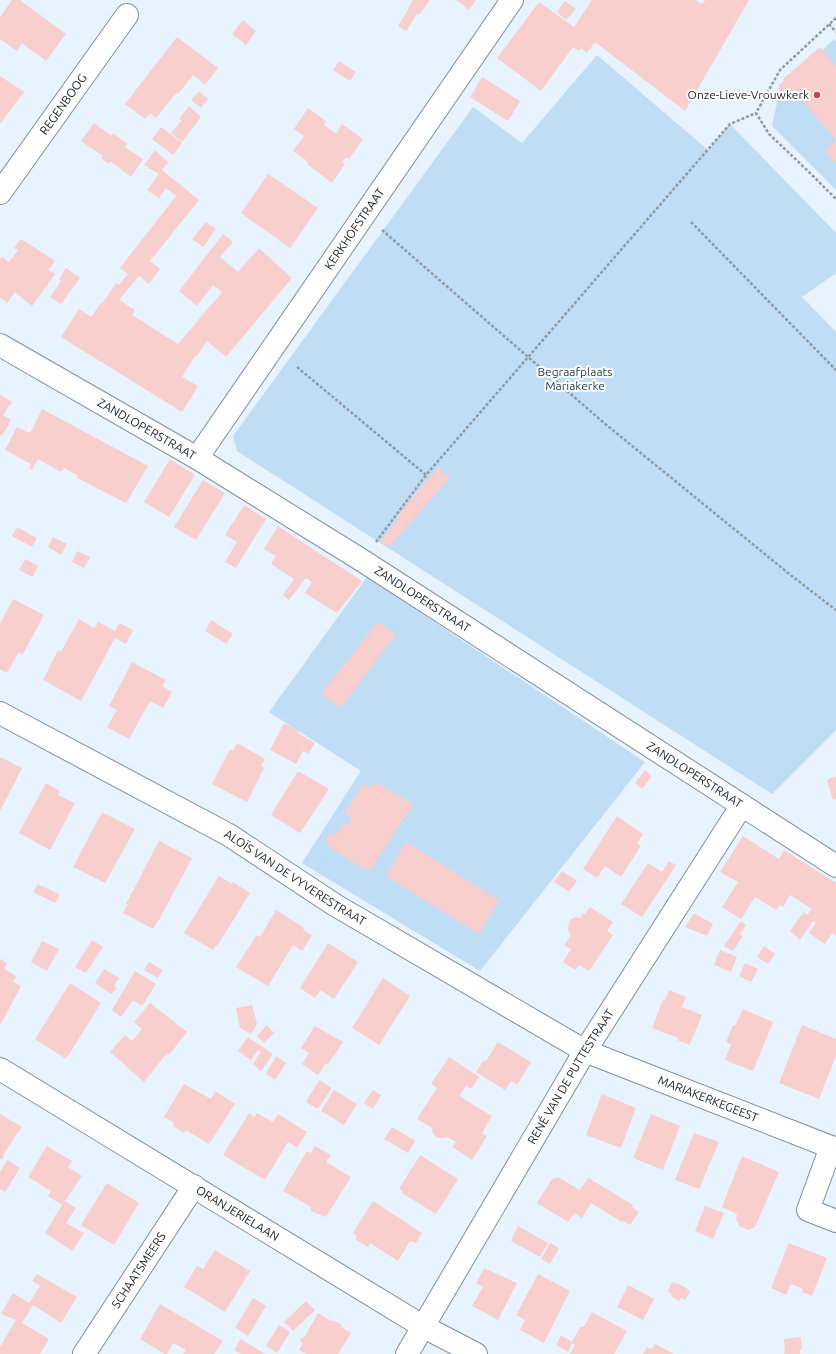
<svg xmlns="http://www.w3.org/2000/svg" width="836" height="1354" viewBox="0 0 836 1354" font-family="Ubuntu,sans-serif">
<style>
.green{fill:#bfddf5}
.building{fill:#f9cfcd}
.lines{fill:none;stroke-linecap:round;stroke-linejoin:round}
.minor-casing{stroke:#7d90a0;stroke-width:24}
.path{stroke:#919ba4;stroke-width:2.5;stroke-dasharray:3 2;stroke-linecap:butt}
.minor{stroke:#fff;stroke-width:22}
.poi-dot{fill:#d14146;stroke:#fff;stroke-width:1.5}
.labels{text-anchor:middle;stroke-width:4;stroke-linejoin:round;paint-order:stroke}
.poi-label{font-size:12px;fill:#20272e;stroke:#fff;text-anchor:end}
.street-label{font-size:12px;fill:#20272e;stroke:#fff}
.park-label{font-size:12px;fill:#1a3c55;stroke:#fff}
</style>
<rect width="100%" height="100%" fill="#e7f3fe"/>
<!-- green -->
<g class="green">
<path d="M834,39L836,41V190L772,126L777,103L776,101L778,93Z"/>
<path d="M597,55L708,150L730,124L836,233V273L802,297L836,332V730L772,794L237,451L233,436L473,107L522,143Z"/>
<path d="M367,577L645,762L480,971L302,863L361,771L269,712Z"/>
</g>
<!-- building -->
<g class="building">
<path d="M12,0H21V1L66,34L46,61L22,43L17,51L0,39V17Z"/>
<path d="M413,0H430L419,15L417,14L406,31L398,26L409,8H408Z"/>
<path d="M456,0H476L469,10Z"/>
<path d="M592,0H696L702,4L705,0H749L685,111L595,42L587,53L581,48L579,51L573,47L541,91L497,58L539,2L574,27Z"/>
<path d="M565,1L576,9L566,20L557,12Z"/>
<path d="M243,20L256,31L246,45L232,34Z"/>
<path d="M177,37L218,68L205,85L193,75L178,94L176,93L156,118L150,113L145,119L125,104Z"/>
<path d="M820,47L836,66V140L796,93L791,97H784L779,91V85L784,81L783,79Z"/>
<path d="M339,61L356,72L350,81L333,70Z"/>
<path d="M0,76L24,92L0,124Z"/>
<path d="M482,77L520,101L508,121L470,97Z"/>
<path d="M199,91L208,99L201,108L191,100Z"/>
<path d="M189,106L201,117L182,142L171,133L182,120L179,119Z"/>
<path d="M308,108L326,121L324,125L336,134L342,124L363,139L349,159L346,157L342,162L345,164L332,183L307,164L308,162L293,151L304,136L294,129Z"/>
<path d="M94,123L112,136L113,133L127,144L125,147L143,159L131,177L110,161L109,164L101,158L103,156L81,141Z"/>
<path d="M161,127L182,143L173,155L152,139Z"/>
<path d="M836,141V164L825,150Z"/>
<path d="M155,150L168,162L162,170L199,200L150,261L160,269L149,284L139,276L119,300L135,310L132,315L178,344L222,292L213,285L197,306L179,291L223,234L233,242L220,257L238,272L259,248L292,278L226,357L207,341L196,357L195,356L182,377L198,386L182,412L61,337L79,309L91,317L101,303L102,304L116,283L119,285L128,274L120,268L176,196L166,188L159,198L147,190L159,174L144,165Z"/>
<path d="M268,174L318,208L290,248L241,213Z"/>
<path d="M206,222L216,229L203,247L192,239Z"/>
<path d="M21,239L55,261L48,270L55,274L32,306L15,292L7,303L0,297V260L2,257L9,262L18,250L14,248Z"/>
<path d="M66,268L80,278L61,304L50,297L61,281L59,279Z"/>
<path d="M0,395L12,402L3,415L11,420L2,436L0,435Z"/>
<path d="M42,409L148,466L126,503L77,478V475L64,468L61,472L38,459L32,470L29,468L31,464L5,450L17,427L30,433Z"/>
<path d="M170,459L195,475L169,517L144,502Z"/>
<path d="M438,468L450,478L389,547L380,541L399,519L396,517Z"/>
<path d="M203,480L225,493L196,540L174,527Z"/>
<path d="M244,505L266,519L236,568L225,562L237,542L225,535Z"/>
<path d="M278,526L362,581L337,613L305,593L312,582L306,578L289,600L283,595L294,579L271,564L276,556L264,549Z"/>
<path d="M17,527L37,538L32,547L12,536Z"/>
<path d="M53,537L67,544L61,555L48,547Z"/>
<path d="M77,551L90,557L84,568L72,562Z"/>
<path d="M25,559L38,566L33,577L19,570Z"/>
<path d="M13,599L44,615L23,654L18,653L7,673L0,669V624Z"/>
<path d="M79,619L94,628L98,622L115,631L119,623L133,630L126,644L115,638L81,701L43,680L58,650L61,652Z"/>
<path d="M211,620L233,634L226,644L205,631Z"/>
<path d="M378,622L396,635L340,708L321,694Z"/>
<path d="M132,662L166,680L162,686L172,692L163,708L150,701L129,739L107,727L117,710L109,706Z"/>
<path d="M284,723L299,731L298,733L315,743L308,754L303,751L296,764L270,750Z"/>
<path d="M237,743L265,759L261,766L264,768L247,802L212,784L230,749L233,751Z"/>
<path d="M0,757L22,768L0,811Z"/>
<path d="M645,770L652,776L642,789L635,783Z"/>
<path d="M298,771L329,789L300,833L271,815Z"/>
<path d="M836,776V799L833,800L827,780Z"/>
<path d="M375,782L413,804L369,872L332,849L333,847L325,842L330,833L335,836L344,822L348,825L352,818L344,814L364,783L371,788Z"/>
<path d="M46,783L60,791L58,795L75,803L50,850L19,833Z"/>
<path d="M102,812L135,829L105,883L73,867Z"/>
<path d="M617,816L643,834L637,844L641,846L621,877L605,866L597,878L583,869Z"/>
<path d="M743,836L779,859L784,850L836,883V936L832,933L825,944L809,933L816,923L813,921L800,940L790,931L804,912L807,915L812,909L790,895L783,907L780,905L776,910L755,897L741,919L722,907L738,882L720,872Z"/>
<path d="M159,841L192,858L159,920H158L153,929L123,913L128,904H126Z"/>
<path d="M406,842L499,900L479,934L386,876Z"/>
<path d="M669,861L676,865L642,917L621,904L648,863L662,872Z"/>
<path d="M562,871L577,881L569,892L554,882Z"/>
<path d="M219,876L232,884L233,882L250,893L217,946L216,945L213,950L184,933Z"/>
<path d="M38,884L60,895L55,903L33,892Z"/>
<path d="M590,907L613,922L607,931L613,935L589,971L579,965L575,970L563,962L571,949L564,946L571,935L569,932L568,926L570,920L575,917L580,918L583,913L585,914Z"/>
<path d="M276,910L304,928L303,930L312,935L302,951L293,945L268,986L236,967L257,935L260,937Z"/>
<path d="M694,913L713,924L707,936L685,927Z"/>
<path d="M741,921L746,925L740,934L743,936L733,951L724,946Z"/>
<path d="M92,940L103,947L86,973L75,967Z"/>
<path d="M42,941L59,949L47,971L31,962Z"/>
<path d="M328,943L358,962L334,999L320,990L315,998L300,988Z"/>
<path d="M764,946L775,954L768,964L757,957Z"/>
<path d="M720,950L737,957L731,972L714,965Z"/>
<path d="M0,959L7,963L4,969L16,976L13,982L21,986L1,1024L0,1023Z"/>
<path d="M149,962L163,970L158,978L144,970Z"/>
<path d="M745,963L758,969L751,982L739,976Z"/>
<path d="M104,969L119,978L114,986L117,988L111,994L95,983Z"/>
<path d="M135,971L156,984L142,1006L133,1000L121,1017L112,1010Z"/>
<path d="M383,978L410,996L379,1045L352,1028Z"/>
<path d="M70,983L101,1003L66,1059L35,1039Z"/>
<path d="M669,990L686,997L682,1007L702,1015L690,1045L677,1040L678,1038L652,1028L663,1000H665Z"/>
<path d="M150,1003L187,1032L169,1055L167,1053L144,1082L110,1052L125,1035L132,1041L142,1029L134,1022Z"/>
<path d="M252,1005L257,1024L251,1034L240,1028L236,1008Z"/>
<path d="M743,1009L773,1022L753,1071L725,1060L731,1044L726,1042L733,1025L735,1026Z"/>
<path d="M267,1025L274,1033L264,1043L257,1036Z"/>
<path d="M802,1025L836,1039V1055L819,1099L779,1083Z"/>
<path d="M315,1026L343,1042L328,1064L326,1063L318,1075L302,1064L309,1053L301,1048Z"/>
<path d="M248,1037L273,1054L261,1071L253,1064L261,1052L258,1050L251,1060L238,1051Z"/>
<path d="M498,1042L531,1062L517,1085L511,1081L505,1090L476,1072L484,1060L486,1061Z"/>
<path d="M276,1056L286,1063L275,1080L266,1074Z"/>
<path d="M449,1057L479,1077L471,1089L466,1086L459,1096L492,1116L482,1133L487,1136L472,1160L452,1147L456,1142L447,1137L444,1138H438L433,1134L432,1128L417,1119L437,1088L431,1084Z"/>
<path d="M319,1080L332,1088L318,1109L306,1102Z"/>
<path d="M184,1084L211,1099L215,1091L235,1104L209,1144L186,1130L184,1133L173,1126L174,1123L164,1117Z"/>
<path d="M334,1090L357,1104L344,1125L321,1111Z"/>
<path d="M373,1090L381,1095L373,1109L364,1103Z"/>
<path d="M602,1094L636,1108L621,1148L586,1135Z"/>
<path d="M249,1113L254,1117L257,1113L273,1122L278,1114L307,1132L297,1148L288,1142L265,1180L223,1155Z"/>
<path d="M0,1114L22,1127L19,1132H18L3,1155L4,1156L2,1160L0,1158Z"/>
<path d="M651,1114L680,1126L663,1170L633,1158Z"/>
<path d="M392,1127L415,1141L408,1153L384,1139Z"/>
<path d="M694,1133L719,1142L699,1189L675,1180Z"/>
<path d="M47,1146L72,1161L68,1167L82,1176L65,1201L76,1208L66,1223L84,1233L72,1251L45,1233L62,1205L48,1196L51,1191L28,1177Z"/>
<path d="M315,1146L331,1155L326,1162L351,1177L326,1217L311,1211V1207L283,1191L307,1151L311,1153Z"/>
<path d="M420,1155L458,1179L436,1214L402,1193L403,1191L399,1189Z"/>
<path d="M742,1156L779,1172L755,1227L749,1230L739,1226L736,1219L737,1214L722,1207Z"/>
<path d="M7,1160L20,1168L5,1192L0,1189V1172Z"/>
<path d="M558,1177L580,1190L588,1178L633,1205L632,1207L639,1212L630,1225L623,1221L622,1222L591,1203L582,1218L574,1213L568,1222L537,1203L552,1179Z"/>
<path d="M107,1183L139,1203L114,1245L81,1225Z"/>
<path d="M373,1201L422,1233L416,1243L410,1241L398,1261L370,1243L368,1247L355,1239L357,1236L353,1233Z"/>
<path d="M705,1206L724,1213L713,1239L695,1231Z"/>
<path d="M518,1226L548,1243L540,1257L511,1241Z"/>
<path d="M550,1243L559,1248L550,1264L541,1259Z"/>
<path d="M789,1243L827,1258L812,1296L802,1292L803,1289L791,1284L786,1295L771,1288Z"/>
<path d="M215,1250L250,1271L225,1312L184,1287L197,1266L203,1269Z"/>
<path d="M484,1268L517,1283L498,1320L472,1306L483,1287L476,1283Z"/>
<path d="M37,1274L77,1297L61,1323L33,1305L22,1323L49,1339L40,1354H0V1347L16,1320L1,1314L13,1293L29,1303L40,1286L32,1281Z"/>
<path d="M538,1274L570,1291L544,1343L520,1330L525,1320L516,1315Z"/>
<path d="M672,1282L676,1284L677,1283L688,1289L687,1290L690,1292L685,1300L681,1298L679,1301L670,1296L672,1294L668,1292Z"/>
<path d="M628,1285L654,1299L643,1320L617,1307Z"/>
<path d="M253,1298L266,1306L248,1336L235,1328Z"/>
<path d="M306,1301L315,1310L293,1331L284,1322Z"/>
<path d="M160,1304L223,1341L214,1354H183L186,1350L173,1343L167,1354H165L140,1339Z"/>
<path d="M592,1312L627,1331L614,1354H570L575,1345L572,1343L568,1352L556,1345L561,1335L572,1342L581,1326L584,1327Z"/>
<path d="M318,1313L331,1321L333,1320L342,1325L341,1327L351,1333L338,1354H306L299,1350L303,1343L300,1341L302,1337L304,1338Z"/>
<path d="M279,1325L290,1332L277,1353L266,1346Z"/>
<path d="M801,1337L802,1350H800V1354H784L785,1351L784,1339Z"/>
<path d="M241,1339L265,1354H241L234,1350Z"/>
<path d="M655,1344L674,1354H643L647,1347L652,1349Z"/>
</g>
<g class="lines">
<!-- minor casing -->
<g class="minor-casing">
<g id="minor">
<path id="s1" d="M0,193L127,15"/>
<path id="s2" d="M0,345L197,458L363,561L836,866"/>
<path id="s3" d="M197,458L512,0"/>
<path id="s4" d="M0,713L229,835L335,905L585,1051L836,1149"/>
<path id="s5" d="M0,1069L424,1327L476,1354"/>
<path d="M831,1147L808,1210L836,1221"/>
<path id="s6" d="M84,1354L194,1186"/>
<path id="s7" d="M407,1354L585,1051L742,805"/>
</g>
</g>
<!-- path -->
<g class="path">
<path d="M836,18L780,70L756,113L769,134L808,171L836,199"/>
<path d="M829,24L836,32"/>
<path d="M691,222L836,370"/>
<path d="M382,230L604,423L793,577L836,610"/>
<path d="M297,367L426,475L730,124L756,113"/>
<path d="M376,542L426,475"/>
</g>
<!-- minor -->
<use href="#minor" class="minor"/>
</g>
<!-- markers -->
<circle class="poi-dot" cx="817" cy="95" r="4"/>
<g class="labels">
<!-- poi labels -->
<g class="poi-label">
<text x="809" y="99">Onze-Lieve-Vrouwkerk</text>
</g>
<!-- street labels -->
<g class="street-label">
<text dy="4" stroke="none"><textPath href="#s1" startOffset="109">REGENBOOG</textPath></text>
<text dy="4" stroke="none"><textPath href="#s3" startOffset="278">KERKHOFSTRAAT</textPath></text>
<text dy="4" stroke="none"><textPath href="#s2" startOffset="169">ZANDLOPERSTRAAT</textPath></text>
<text dy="4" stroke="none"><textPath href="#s2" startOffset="493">ZANDLOPERSTRAAT</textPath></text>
<text dy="4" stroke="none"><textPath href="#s2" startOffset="817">ZANDLOPERSTRAAT</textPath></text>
<text dy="4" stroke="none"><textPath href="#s4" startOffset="338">ALOÏS VAN DE VYVERESTRAAT</textPath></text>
<text dy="4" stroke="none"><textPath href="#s7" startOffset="322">RENÉ VAN DE PUTTESTRAAT</textPath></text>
<text dy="4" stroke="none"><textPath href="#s4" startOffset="808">MARIAKERKEGEEST</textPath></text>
<text dy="4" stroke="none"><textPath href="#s5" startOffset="278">ORANJERIELAAN</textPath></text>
<text dy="4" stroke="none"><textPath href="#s6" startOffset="100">SCHAATSMEERS</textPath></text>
</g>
<!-- park labels -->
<g class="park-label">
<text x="575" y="376">Begraafplaats<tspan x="575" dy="14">Mariakerke</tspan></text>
</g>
</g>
</svg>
